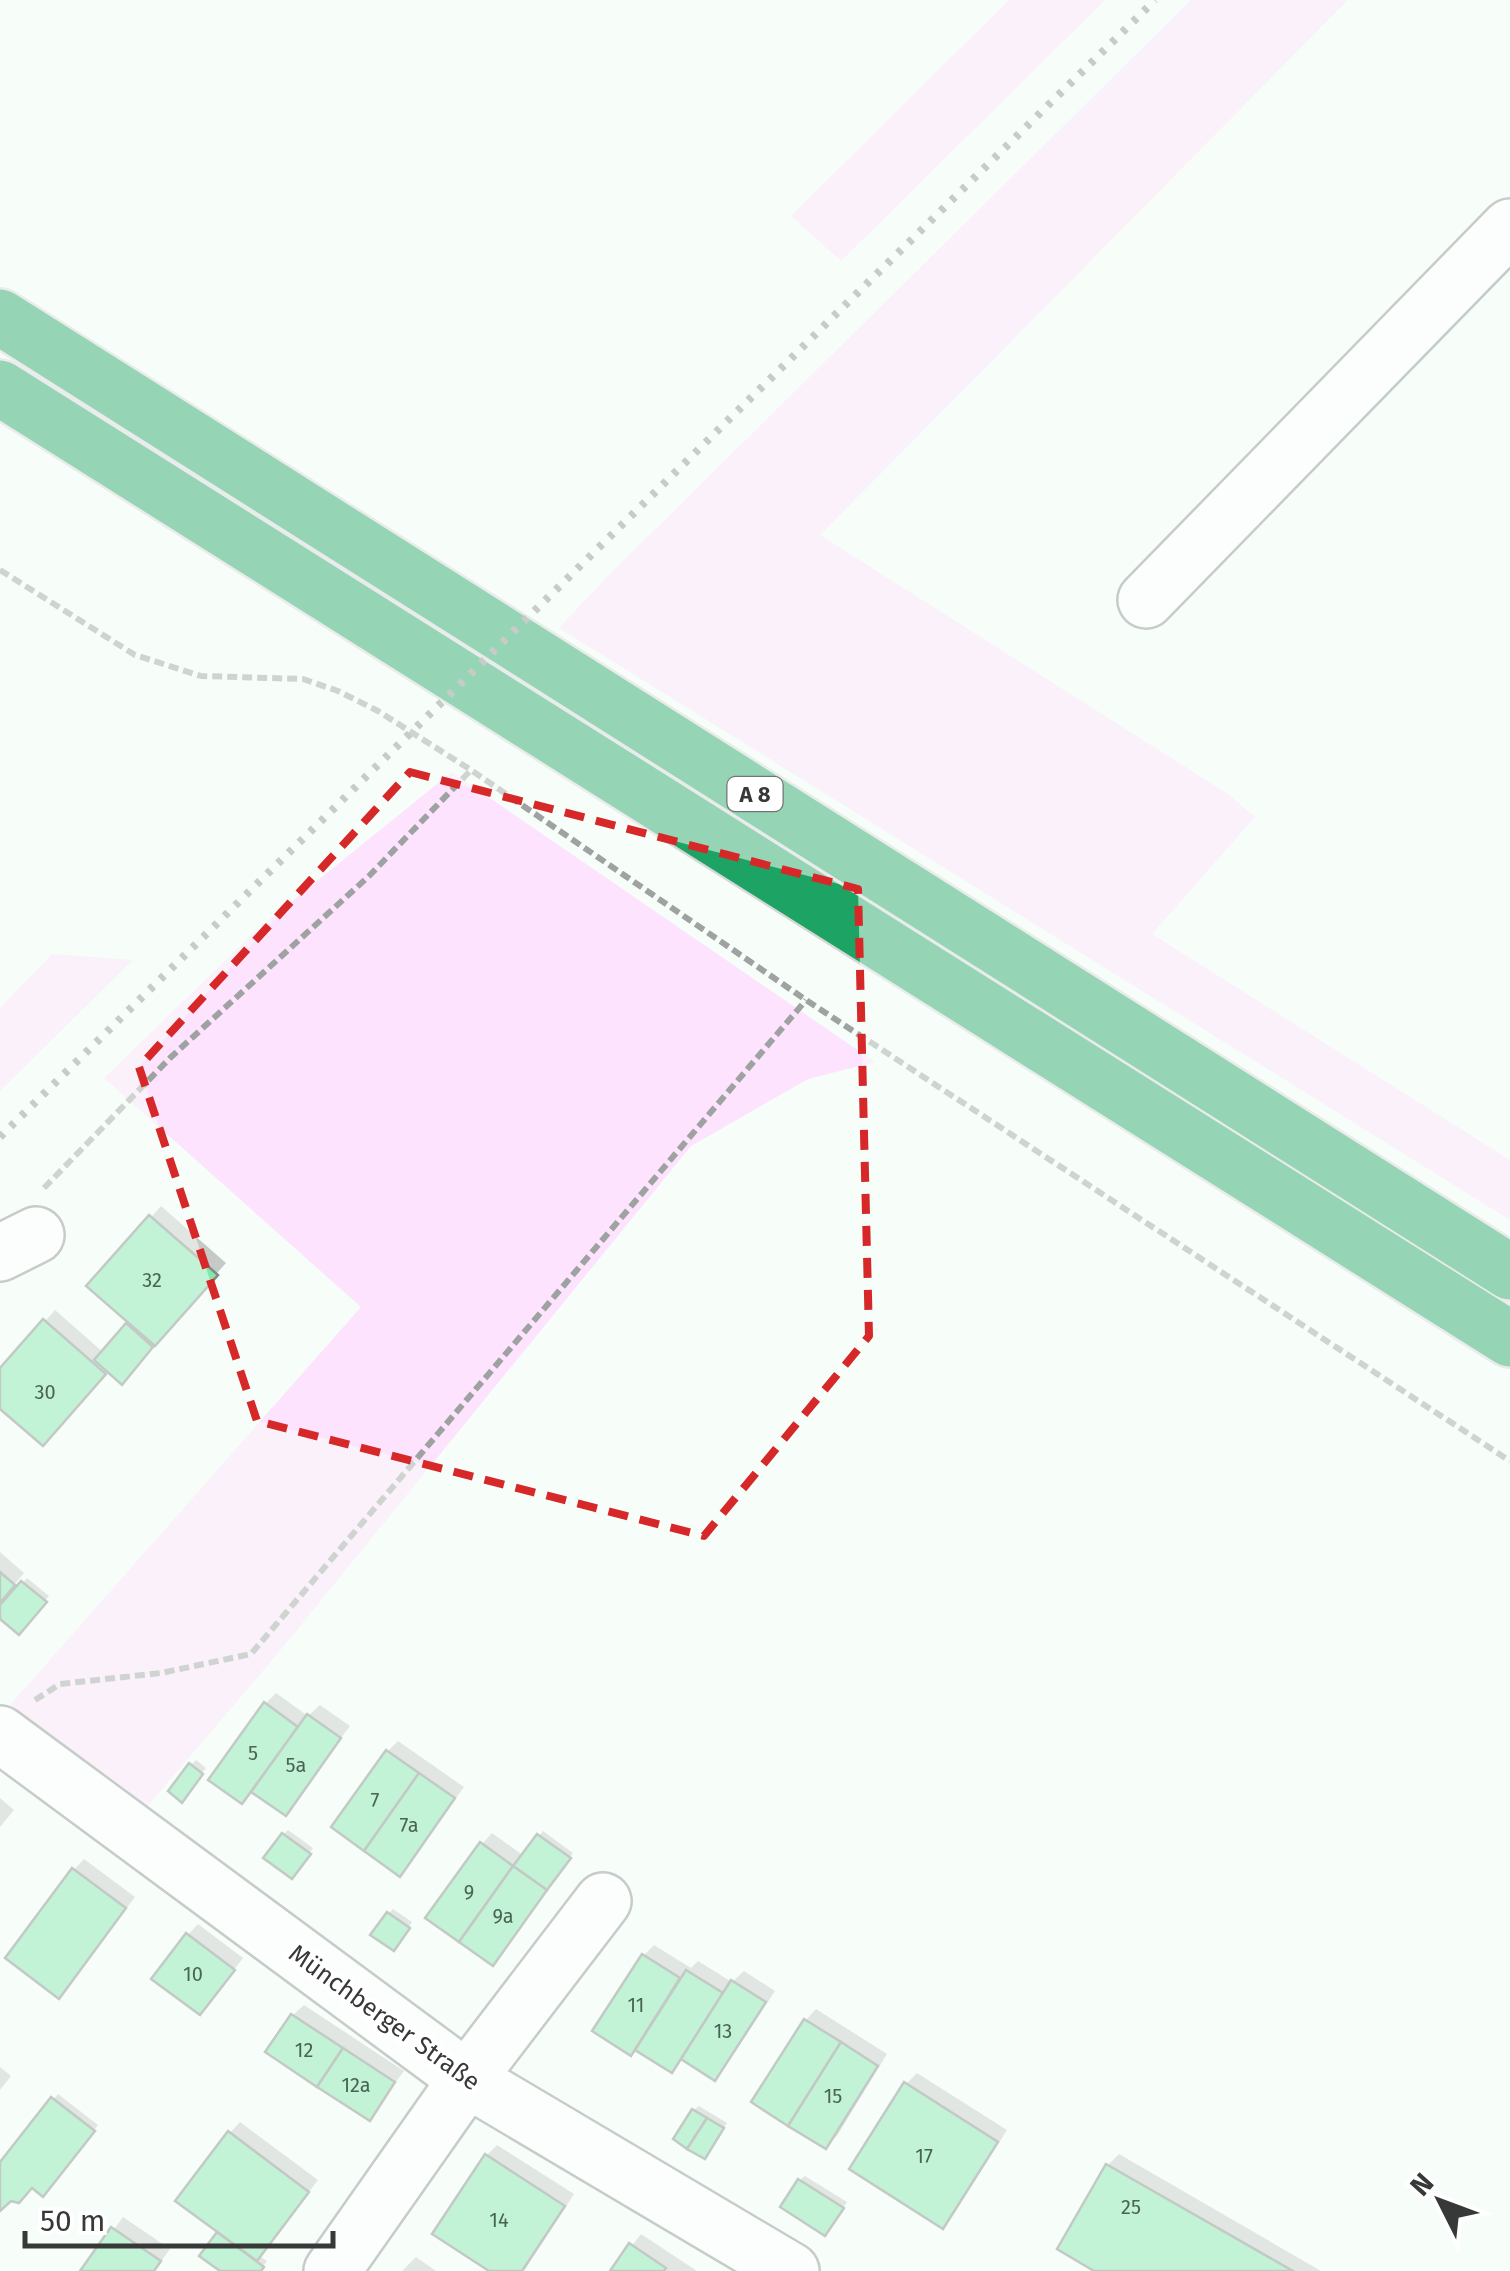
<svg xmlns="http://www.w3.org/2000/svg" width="1510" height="2271" viewBox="0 0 1510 2271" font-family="'Fira Sans',sans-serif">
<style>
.green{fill:#fde3fd}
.shadow{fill:#0003}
.building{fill:#81e7aa;stroke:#848a86;stroke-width:2.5}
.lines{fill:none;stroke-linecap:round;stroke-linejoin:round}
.minor-casing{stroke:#8b918d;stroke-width:60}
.highway-casing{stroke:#d7d7d7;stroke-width:60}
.path{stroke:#9ea2a0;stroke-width:6;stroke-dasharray:10 5;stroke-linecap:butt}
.minor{stroke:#fff;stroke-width:55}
.highway{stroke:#1da464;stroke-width:55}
.rail{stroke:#8d908e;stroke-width:8;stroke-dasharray:5 10;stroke-linecap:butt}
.marked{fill:none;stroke:#d62828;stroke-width:8;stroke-dasharray:20 12;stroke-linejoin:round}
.labels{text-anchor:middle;stroke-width:9;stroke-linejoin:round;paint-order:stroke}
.number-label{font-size:20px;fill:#4a6454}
.shield{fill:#fff;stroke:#737474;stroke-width:2.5}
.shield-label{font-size:22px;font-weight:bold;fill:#373938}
.street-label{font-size:25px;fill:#373938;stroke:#fff}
</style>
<rect width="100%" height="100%" fill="#f7fdf9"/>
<!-- green -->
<g class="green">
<path d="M1009,0H1105L841,261L791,216Z"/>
<path d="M1191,0H1348L820,535L1228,794L1255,817L1152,934L1510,1160V1220L559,628L607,577Z"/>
<path d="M452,772L875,1062L808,1079L691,1146L283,1647L142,1813L3,1713L361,1307L104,1078L260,927Z"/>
<path d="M52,954L133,960L0,1091V1008Z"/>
</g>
<!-- shadow -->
<g class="shadow">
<path d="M161,1206L226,1263L121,1381L108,1370L53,1432L0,1406V1372L55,1310L104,1353L131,1322L90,1286Z"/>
<path d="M0,1552L24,1573L1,1600L5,1603L27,1578L49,1596L19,1632L0,1616Z"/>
<path d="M276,1693L308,1716L320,1705L350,1726L285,1813L253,1790L242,1801L266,1703Z"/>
<path d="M398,1741L464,1787L400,1874L388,1751Z"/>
<path d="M196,1760L206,1768L186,1795L191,1765Z"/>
<path d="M0,1798L14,1810L0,1827Z"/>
<path d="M288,1830L313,1848L297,1871L284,1834Z"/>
<path d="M543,1831L573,1853L493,1963L482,1844L492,1833L524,1856Z"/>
<path d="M84,1859L135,1897L69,1985L74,1870Z"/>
<path d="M393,1909L412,1922L398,1943L389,1913Z"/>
<path d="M198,1924L243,1958L210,2001L188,1935Z"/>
<path d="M654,1945L691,1968L698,1961L732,1982L744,1971L775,1991L725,2067L715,2078L683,2058L672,2070L636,2047L644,1955Z"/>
<path d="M304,2005L404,2071L369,2118L293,2015Z"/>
<path d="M816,2009L887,2054L837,2136L826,2146L806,2020Z"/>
<path d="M0,2067L11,2076L0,2090Z"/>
<path d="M917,2073L1007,2130L953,2215L942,2226L906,2084Z"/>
<path d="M58,2094L98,2125L47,2189L32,2184L0,2207V2166Z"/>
<path d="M699,2106L727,2123L709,2151L694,2110Z"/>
<path d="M240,2122L318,2180L260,2256L267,2261L260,2271H224L203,2255L221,2231L230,2133Z"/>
<path d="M497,2145L574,2194L524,2271H494L487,2155Z"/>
<path d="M1119,2154L1321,2271H1100L1060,2248L1108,2165Z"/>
<path d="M805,2176L847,2202L830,2228L800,2180Z"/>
<path d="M123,2217L170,2249L154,2271H84Z"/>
<path d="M641,2234L697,2271H613Z"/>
<path d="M416,2257L436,2271H402Z"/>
</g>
<!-- building -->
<g class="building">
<path d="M149,1215L218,1275L155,1346L86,1286Z"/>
<path d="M43,1319L106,1374L43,1446L0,1409V1368Z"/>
<path d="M126,1323L153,1347L122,1385L94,1360Z"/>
<path d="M0,1572L15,1585L0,1603Z"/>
<path d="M21,1581L47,1602L19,1635L0,1619V1605Z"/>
<path d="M264,1702L298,1727L242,1804L208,1780Z"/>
<path d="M307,1714L341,1738L286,1816L251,1792Z"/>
<path d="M386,1750L419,1773L364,1851L331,1827Z"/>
<path d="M189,1763L203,1774L182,1803L168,1791Z"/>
<path d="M419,1773L455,1798L400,1877L364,1851Z"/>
<path d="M282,1833L311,1854L292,1879L263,1858Z"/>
<path d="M537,1834L571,1858L547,1890L513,1866Z"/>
<path d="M480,1842L513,1866L459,1942L425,1918Z"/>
<path d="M513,1866L547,1890L493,1966L459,1942Z"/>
<path d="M72,1868L126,1908L59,1999L5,1958Z"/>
<path d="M387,1912L410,1928L394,1951L370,1935Z"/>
<path d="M186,1933L235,1970L200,2015L151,1979Z"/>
<path d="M642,1954L680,1978L631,2056L592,2031Z"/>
<path d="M686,1970L723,1993L672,2073L635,2050Z"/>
<path d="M731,1980L766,2002L715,2081L681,2059Z"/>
<path d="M291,2014L343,2048L317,2087L265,2052Z"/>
<path d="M804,2019L841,2042L788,2126L751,2102Z"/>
<path d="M841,2042L878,2066L826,2149L788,2126Z"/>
<path d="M343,2048L395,2082L370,2121L317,2087Z"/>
<path d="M904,2082L998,2142L943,2229L849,2169Z"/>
<path d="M51,2097L95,2131L43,2197L32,2188L19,2203L11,2201L0,2211V2162Z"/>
<path d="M692,2109L707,2118L687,2149L673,2139Z"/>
<path d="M707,2118L724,2128L705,2159L687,2149Z"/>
<path d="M228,2131L309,2192L257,2261L175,2201Z"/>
<path d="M485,2154L565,2206L522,2271H489L432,2234Z"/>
<path d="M1106,2164L1293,2271H1094L1057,2249Z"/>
<path d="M798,2179L844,2208L825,2236L780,2207Z"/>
<path d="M111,2227L161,2261L154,2271H80Z"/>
<path d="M217,2232L264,2267L261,2271H220L199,2256Z"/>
<path d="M629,2243L666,2268L664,2271H610Z"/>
</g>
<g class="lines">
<!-- minor casing -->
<g class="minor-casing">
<g id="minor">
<path d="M1146,600L1510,227"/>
<path d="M0,1253L36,1235"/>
<path d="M0,1734L467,2079L791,2271"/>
<path d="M332,2271L467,2079L603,1901"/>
</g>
</g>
<!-- highway casing -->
<g class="highway-casing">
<g id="highway">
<path d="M0,317L1510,1272"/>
<path d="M0,388L1510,1339"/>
</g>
</g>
<!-- path -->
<g class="path">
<path d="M0,570L135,655L201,676L303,679L338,691L378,711L471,770L806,1000L1510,1461"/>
<path d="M44,1188L170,1058L369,876L471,770"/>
<path d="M35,1700L60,1684L161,1673L251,1654L806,1000"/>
</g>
<!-- minor -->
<use href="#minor" class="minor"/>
<!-- highway -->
<use href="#highway" class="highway"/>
<!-- rail -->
<path class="rail" d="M0,1137L1155,0"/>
</g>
<!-- marked area -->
<path d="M0 0H1510V2271H0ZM410,772L858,889L869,1336L704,1536L257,1421L139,1067Z" fill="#f7fdf9" fill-opacity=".55" fill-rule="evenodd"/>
<path class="marked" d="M410,772L858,889L869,1336L704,1536L257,1421L139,1067Z"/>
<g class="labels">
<!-- number labels -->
<g class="number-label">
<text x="152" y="1287">32</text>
<text x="45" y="1399">30</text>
<text x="253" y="1760">5</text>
<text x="296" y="1772">5a</text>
<text x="375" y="1807">7</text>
<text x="409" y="1832">7a</text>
<text x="469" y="1899">9</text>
<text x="503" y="1923">9a</text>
<text x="193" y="1981">10</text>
<text x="636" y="2012">11</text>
<text x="723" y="2038">13</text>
<text x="304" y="2057">12</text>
<text x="356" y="2092">12a</text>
<text x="833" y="2103">15</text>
<text x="924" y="2163">17</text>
<text x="1131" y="2214">25</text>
<text x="499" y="2227">14</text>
</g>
<!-- shield labels -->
<rect class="shield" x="727.5" y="777" width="55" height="34" rx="8"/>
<g class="shield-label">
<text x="755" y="802">A 8</text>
</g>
<!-- street labels -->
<g class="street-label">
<text transform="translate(385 2017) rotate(36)" y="9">Münchberger Straße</text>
</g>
</g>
<!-- north arrow -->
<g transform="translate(1440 2201) rotate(312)" stroke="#ffffff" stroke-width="8" paint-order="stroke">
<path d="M0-8L18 38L0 25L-18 38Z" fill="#373938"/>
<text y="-15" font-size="28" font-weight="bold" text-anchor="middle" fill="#373938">N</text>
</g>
<!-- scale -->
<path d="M25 2231v15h308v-15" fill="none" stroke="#373938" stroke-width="5"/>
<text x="40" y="2231" font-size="30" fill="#373938" stroke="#ffffff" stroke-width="8" paint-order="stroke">50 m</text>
</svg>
